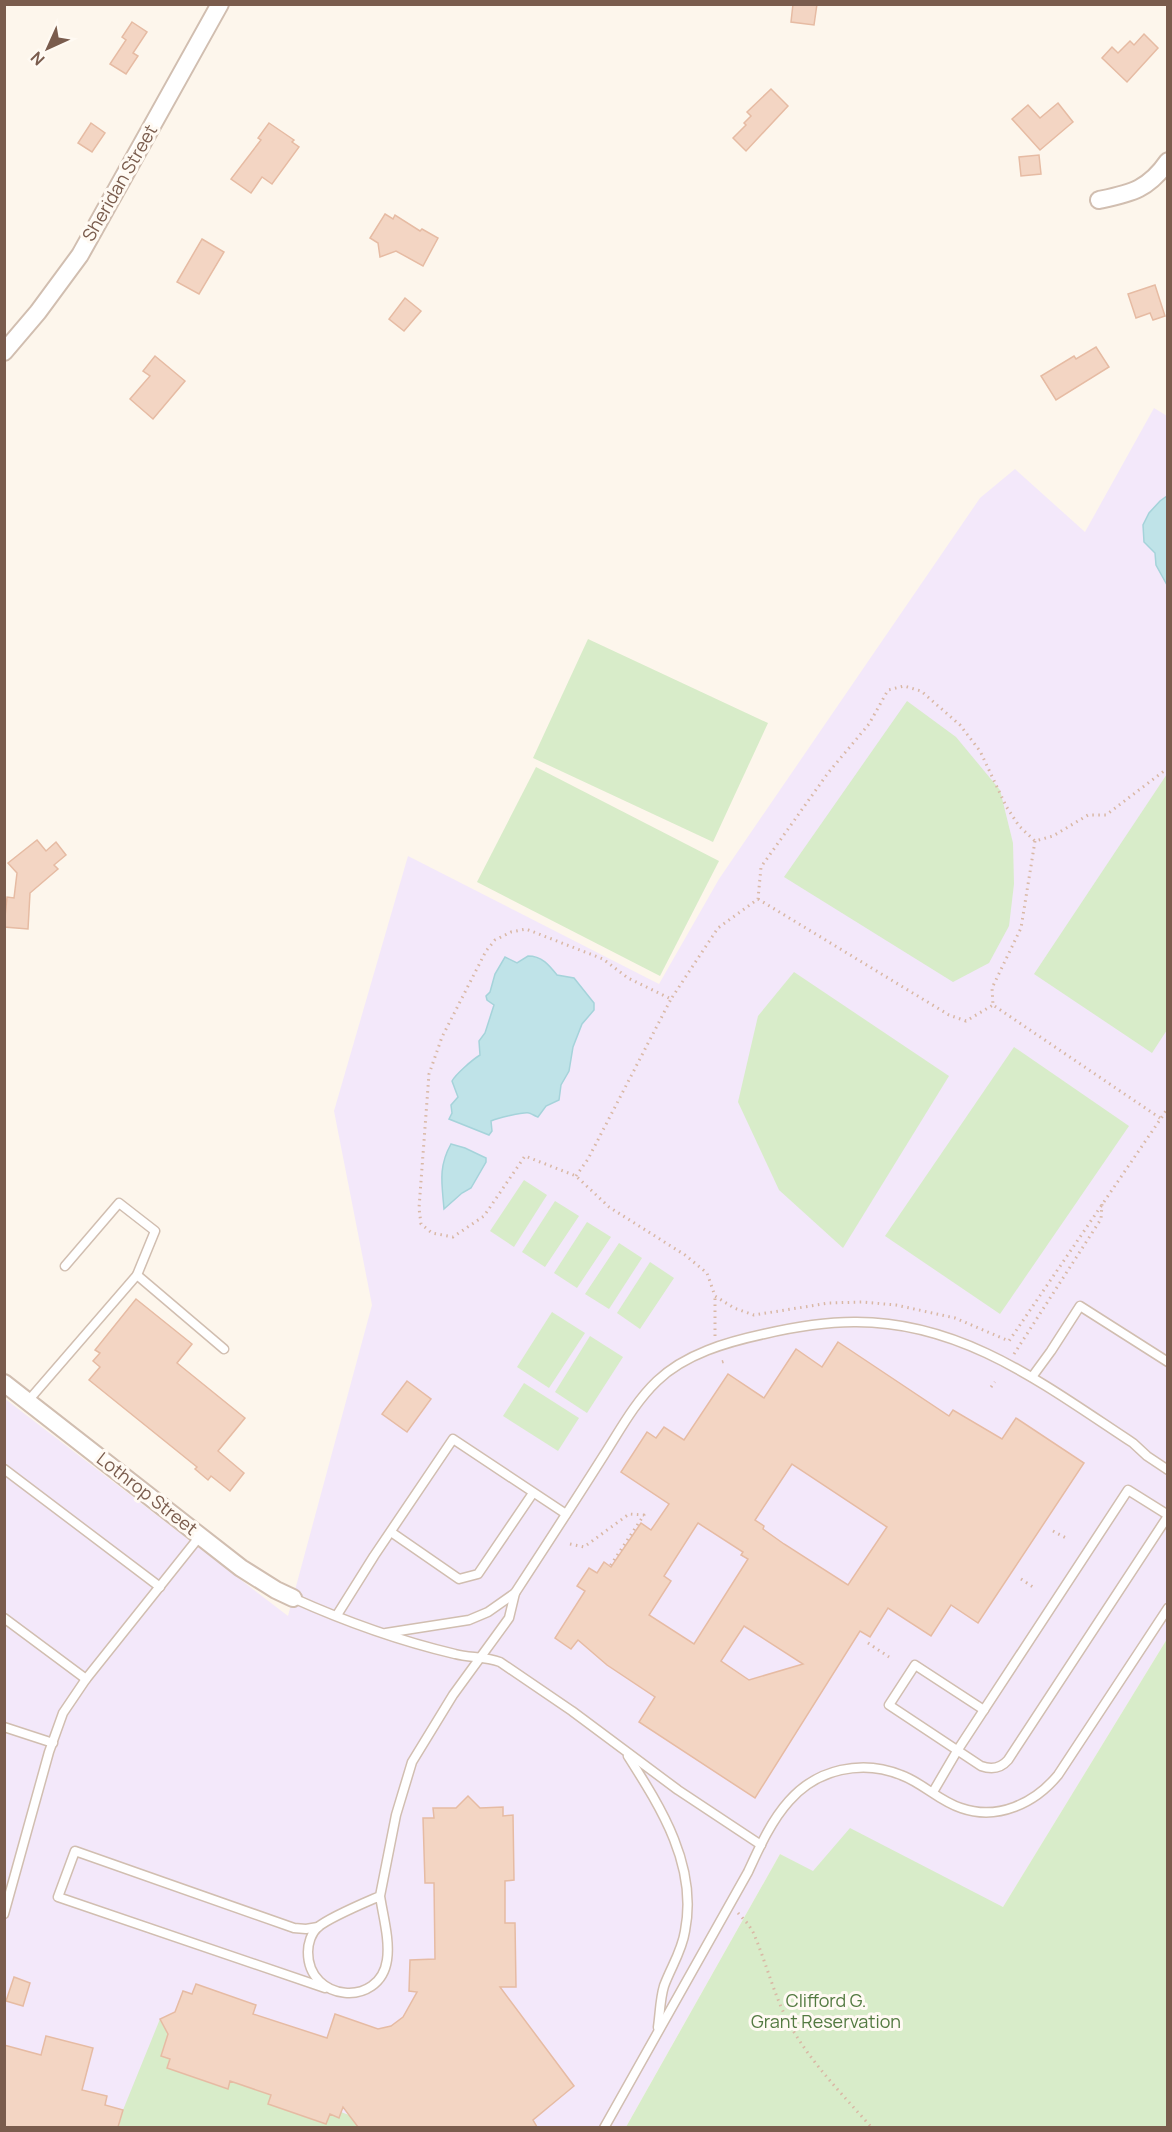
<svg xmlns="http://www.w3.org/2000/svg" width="1172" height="2132" viewBox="0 0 1172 2132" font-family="Manrope,sans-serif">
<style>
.education{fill:#f3e8fa}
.green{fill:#d8ecc9}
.water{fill:#bfe3e8;stroke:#a5d3da;stroke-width:1.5}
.building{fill:#f3d5c3;stroke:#e6bba3;stroke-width:1.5;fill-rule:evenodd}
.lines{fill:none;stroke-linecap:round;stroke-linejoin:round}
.service-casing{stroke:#d1beb0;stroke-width:11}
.minor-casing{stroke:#d1beb0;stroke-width:20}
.path{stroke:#d9b8a5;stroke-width:3;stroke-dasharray:1.5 4.5;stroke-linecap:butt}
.service{stroke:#fff;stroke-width:8}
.minor{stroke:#fff;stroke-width:16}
.labels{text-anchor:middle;stroke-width:6;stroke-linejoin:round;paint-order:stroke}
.street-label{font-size:18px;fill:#7a5c4d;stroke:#fffaf3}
.park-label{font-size:18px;fill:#537a41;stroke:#fffaf3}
</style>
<rect width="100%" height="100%" fill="#fdf6ec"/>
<!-- education -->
<path class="education" d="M1154,408L1167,416V1639L972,1958L780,1854L626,2127H5L4,1398L288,1616L372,1305L334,1111L408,856L659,984L719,879L980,498L1015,469L1085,532Z"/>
<!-- green -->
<g class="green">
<path d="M588,639L768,723L713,842L533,758Z"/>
<path d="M907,701L956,737L1000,790L1013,843L1014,884L1009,926L989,963L953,982L784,877Z"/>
<path d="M536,767L719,861L660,976L477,882Z"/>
<path d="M1167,774V1030L1152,1053L1034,974Z"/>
<path d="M794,972L949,1076L843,1248L779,1190L738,1102L758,1016Z"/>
<path d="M1014,1047L1129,1126L1000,1314L885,1236Z"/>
<path d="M524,1180L547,1195L514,1247L490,1231Z"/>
<path d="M555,1201L579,1216L545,1267L522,1252Z"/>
<path d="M587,1222L611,1237L577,1288L554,1273Z"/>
<path d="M619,1243L642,1258L609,1309L585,1294Z"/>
<path d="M650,1262L674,1278L640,1329L617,1313Z"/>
<path d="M552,1312L585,1333L549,1388L517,1367Z"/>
<path d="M590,1336L623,1357L587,1413L555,1392Z"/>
<path d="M524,1383L579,1418L558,1451L503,1416Z"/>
<path d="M1167,1639V2127H626L780,1854L813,1871L850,1828L1003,1907Z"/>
<path d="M160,2019L168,2034L161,2056L170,2059L167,2068L227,2089L230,2081L271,2095L268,2104L326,2124L330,2114L339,2117L341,2112L349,2115L358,2127L118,2128L123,2110Z"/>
</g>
<!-- water -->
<g class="water">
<path d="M1167,496V585L1156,565L1155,553L1144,542L1143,525L1149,513L1160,501Z"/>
<path d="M528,956C542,956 549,965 557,975L574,978L594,1003V1010L582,1024L573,1047L569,1071L561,1085L559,1100L546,1106L538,1117C537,1117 530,1113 529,1113C523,1112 497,1118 491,1121L492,1131L489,1135L449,1119L452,1113L451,1105L458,1097L452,1081C456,1074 472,1060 480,1055L479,1041L485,1033L494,1005L487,1000L486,996L490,992L495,974L505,957L517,963Z"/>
<path d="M451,1144L465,1148L486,1158V1162L471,1188L462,1193L444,1209C442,1184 438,1167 451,1144Z"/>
</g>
<!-- building -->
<g class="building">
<path d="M793,4H817L814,25L791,22Z"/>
<path d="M132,22L147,32L133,53L138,56L126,74L110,64L126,40L122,37Z"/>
<path d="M1144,34L1158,48L1127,82L1102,58L1112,47L1118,53L1130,41L1134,45Z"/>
<path d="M771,89L788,106L746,151L733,138L746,125L744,123L751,116L747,112Z"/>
<path d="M1058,103L1073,122L1040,150L1012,119L1028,105L1040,118Z"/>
<path d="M91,123L105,133L92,152L78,143Z"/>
<path d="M269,123L294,140L292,142L299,147L272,184L262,177L251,193L231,179L261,140L258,138Z"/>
<path d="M1039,155L1041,174L1021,176L1019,157Z"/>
<path d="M385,214L393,219L395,215L420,231L422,229L438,238L423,266L396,251L380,257L378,243L370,238Z"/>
<path d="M202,239L224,252L199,294L177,282Z"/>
<path d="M1155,285L1165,316L1153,320L1150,313L1136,318L1128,294Z"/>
<path d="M405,298L421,311L404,331L389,319Z"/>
<path d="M1096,347L1109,367L1056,400L1041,376L1074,356L1076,359Z"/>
<path d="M155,356L185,381L153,419L130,399L150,376L143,371Z"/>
<path d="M37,840L46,851L56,842L66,855L54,865L58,869L30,893L28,929L4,927L7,897L14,898L17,873L8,863Z"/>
<path d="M136,1299L192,1344L177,1363L245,1418L218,1451L244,1473L230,1491L211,1476L208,1480L195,1469L197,1467L89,1380L100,1367L93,1361L100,1353L95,1350Z"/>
<path d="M838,1342L949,1416L953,1410L1002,1439L1016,1418L1084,1463L978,1623L951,1605L931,1636L888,1608L870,1637L860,1631L755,1798L639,1722L655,1697L607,1665L578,1640L571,1649L555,1638L585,1591L577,1586L589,1568L597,1573L604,1562L611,1567L641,1523L651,1530L669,1504L621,1472L647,1432L656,1438L664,1427L684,1440L728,1374L764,1398L796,1349L822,1367ZM792,1464L887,1527L848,1585L784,1544L763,1529L764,1526L755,1520ZM698,1523L743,1552L741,1555L748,1559L694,1644L649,1615L671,1581L664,1576ZM744,1626L803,1664L749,1680L721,1661Z"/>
<path d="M407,1381L431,1399L407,1432L382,1414Z"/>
<path d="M468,1796L480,1808L503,1807V1816L513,1815L514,1880L505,1881V1923H515L516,1987H500L574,2086L533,2120L537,2127H358L343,2107L339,2118L330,2114L326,2124L268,2104L271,2095L230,2081L228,2089L167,2068L170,2059L161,2056L168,2034L160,2019L175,2012L183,1991L192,1994L196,1984L256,2005L253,2014L327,2038L335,2014L378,2029L391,2026L403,2017L417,1992L409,1991L410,1960L435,1959L434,1883H425L423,1818H434L433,1808H456Z"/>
<path d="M14,1977L30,1983L23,2006L6,2001Z"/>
<path d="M46,2036L93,2048L82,2090L107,2096L105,2105L123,2110L118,2127H4V2045L41,2055Z"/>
</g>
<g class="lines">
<!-- service casing -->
<g class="service-casing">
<g id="service">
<path d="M65,1266L119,1203L155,1231L137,1275"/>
<path d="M1032,1377L1051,1351L1080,1306L1168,1362"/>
<path d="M28,1401L137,1275L224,1349"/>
<path d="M4,1469L160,1587"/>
<path d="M391,1532L459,1579L478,1574L533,1493"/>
<path d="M293,1598C344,1621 400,1641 455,1654C470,1658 485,1656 500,1662L572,1711L678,1790L761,1845"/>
<path d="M337,1615L374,1556L453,1439L566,1514"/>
<path d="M4,1618L86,1679"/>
<path d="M386,1633L469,1620L488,1612L515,1593C545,1547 575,1501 604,1455C620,1430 635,1402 657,1381C685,1354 727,1342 764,1334C794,1327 823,1322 854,1322C963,1321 1046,1386 1133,1443L1147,1456L1168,1470"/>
<path d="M984,1710L915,1665L889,1705L981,1766C992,1770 1001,1768 1008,1760L1168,1516"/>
<path d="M4,1727L53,1743"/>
<path d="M628,1756C661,1808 698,1866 685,1931C682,1951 671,1967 664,1986C660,1999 660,2014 658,2027"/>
<path d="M933,1792L957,1751L1128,1490L1168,1515"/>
<path d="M380,1896C383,1916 390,1940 387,1960C380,2008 308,2002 308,1952C308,1944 311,1933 318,1927C330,1917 364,1903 380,1896L396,1815L412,1762L453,1695L509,1618L515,1593"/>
<path d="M4,1914L49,1752L63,1713L86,1679L200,1536"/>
<path d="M318,1927L306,1929L294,1928L75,1851L58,1897L325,1988"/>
<path d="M604,2128L748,1872C759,1848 771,1821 789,1801C817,1769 862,1759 901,1775C923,1783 939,1801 961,1808C998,1821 1035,1803 1058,1775L1168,1608"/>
</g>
</g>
<!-- minor casing -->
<g class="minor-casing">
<g id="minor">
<path d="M1099,200C1131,193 1148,190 1168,161"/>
<path d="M4,352L38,312L80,255L220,4"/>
<path d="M4,1383L241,1568L276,1590L293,1598"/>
</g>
</g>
<!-- path -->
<g class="path">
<path d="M1168,768L1106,815H1088L1053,836L1035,841L1019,826L1006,806L980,751L960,725L921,691L904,686L888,690L869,724L828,773L761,867L758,899L718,928L671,999L628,978L603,959L526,929L511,932L495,940L486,951L442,1037L429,1074L419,1208L421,1224L432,1233L453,1237L484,1216L525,1156L576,1176L609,1207L685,1255L707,1273L715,1296L734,1308L754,1315L829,1303L862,1302L896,1305L955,1318L1009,1341L1168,1108"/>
<path d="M1035,841L1021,928L992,988L993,1005L1160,1118"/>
<path d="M758,899L949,1015L966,1021L993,1005"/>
<path d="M576,1176L588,1159L671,999"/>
<path d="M715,1336V1296"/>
<path d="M1014,1354L1101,1219L1102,1204"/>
<path d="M722,1362L725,1361"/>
<path d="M991,1387L995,1382"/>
<path d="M1053,1531L1066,1538"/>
<path d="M570,1544L584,1547L629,1514L644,1515L610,1566"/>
<path d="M1021,1579L1033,1587"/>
<path d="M868,1643L889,1657"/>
<path d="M738,1913L748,1924L753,1932C767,1964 774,1997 791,2027C813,2065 843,2095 872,2128"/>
</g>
<!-- service -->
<use href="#service" class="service"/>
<!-- minor -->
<use href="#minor" class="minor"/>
</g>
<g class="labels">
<!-- street labels -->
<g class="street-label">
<text transform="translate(120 183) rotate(-60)" y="6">Sheridan Street</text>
<text transform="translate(147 1494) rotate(38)" y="6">Lothrop Street</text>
</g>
<!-- park labels -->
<g class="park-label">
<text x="826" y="2007">Clifford G.<tspan x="826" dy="21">Grant Reservation</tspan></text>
</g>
</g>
<!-- border -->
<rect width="1172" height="2132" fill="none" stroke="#7a5c4d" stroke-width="12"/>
<!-- north arrow -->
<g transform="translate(48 48) rotate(225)" stroke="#fffaf3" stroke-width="4.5" paint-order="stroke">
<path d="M0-4.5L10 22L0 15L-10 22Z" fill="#7a5c4d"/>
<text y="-9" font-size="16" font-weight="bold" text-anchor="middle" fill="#7a5c4d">N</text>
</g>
</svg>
